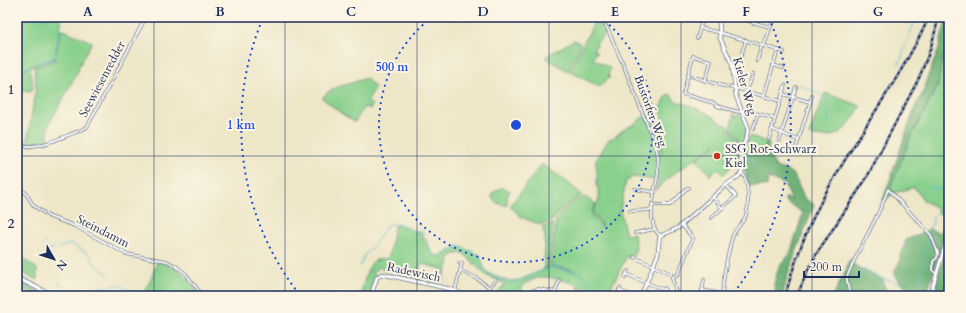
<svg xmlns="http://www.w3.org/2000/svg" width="966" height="313" viewBox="0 0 966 313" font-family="Cardo,serif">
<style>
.green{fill:#88d08b;stroke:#528074;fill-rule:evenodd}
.forest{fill:#6eb277;stroke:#44706a}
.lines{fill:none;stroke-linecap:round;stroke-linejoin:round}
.stream{stroke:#4eb9cb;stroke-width:1}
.street-casing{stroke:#646f83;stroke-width:3.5}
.secondary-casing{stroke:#646f83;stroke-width:4.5}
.primary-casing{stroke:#646f83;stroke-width:5}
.street{stroke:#fff;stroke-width:2}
.secondary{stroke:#fff;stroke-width:3}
.primary{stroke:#fff;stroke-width:3.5}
.rail-casing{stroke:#1b2f5e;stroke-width:2.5}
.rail{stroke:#fcf5e5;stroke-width:1;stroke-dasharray:3;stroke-linecap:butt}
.grid{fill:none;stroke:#1b2f5e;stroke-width:1;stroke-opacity:0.55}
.ring{fill:none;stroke:#1d4ed8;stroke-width:2;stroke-dasharray:2 4}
.poi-dot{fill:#c8321e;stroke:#fcf5e5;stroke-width:1.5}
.labels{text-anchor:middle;stroke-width:4;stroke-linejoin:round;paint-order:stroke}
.street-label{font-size:12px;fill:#1b2f5e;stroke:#fcf5e5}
.poi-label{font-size:12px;fill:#1b2f5e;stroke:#fcf5e5;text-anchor:start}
.centre{fill:#1d4ed8;stroke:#fcf5e5;stroke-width:2}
.ring-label{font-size:12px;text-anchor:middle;font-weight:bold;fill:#1d4ed8;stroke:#fcf5e5;stroke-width:4;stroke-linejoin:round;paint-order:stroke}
.neatline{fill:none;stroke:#1b2f5e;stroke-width:1.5}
.grid-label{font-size:13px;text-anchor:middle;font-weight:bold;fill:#1b2f5e}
</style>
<rect width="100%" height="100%" fill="#fcf5e5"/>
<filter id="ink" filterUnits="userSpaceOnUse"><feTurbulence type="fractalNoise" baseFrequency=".025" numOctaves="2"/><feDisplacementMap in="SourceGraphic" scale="8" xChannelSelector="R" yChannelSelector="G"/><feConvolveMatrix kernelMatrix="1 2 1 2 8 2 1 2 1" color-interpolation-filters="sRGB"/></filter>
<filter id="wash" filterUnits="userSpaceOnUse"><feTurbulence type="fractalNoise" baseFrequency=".012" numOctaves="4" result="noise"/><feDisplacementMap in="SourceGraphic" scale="16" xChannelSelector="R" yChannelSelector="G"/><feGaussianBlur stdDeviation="0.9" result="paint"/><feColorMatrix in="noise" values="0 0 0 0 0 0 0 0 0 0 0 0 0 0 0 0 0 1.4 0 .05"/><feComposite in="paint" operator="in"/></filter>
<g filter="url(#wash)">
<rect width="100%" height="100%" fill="#ede6c7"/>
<!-- green -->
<g class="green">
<path d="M17,17H62L56,53L61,29L92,42L79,66L78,71L48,126V142L43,143L42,140L33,143V145H27L36,87L34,67L55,60L56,58L30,67L33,87L32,91H17V70L28,68L17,69Z"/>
<path d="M597,17L606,32L596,44L597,45L593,50L597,52L593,59L610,68L608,76L610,77L600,87L569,71Z"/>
<path d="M949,38V92H947L949,93V203L943,216L937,212V208L924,201L914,187L895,193L890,188L910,139L937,88L942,59Z"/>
<path d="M574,40L581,44L567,71L545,57Z"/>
<path d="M367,78L370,83L375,87L367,102L373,105L370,109L364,107L355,122L342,114L322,98L328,92L338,87Z"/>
<path d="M825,93L861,106C846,129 840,142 809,135Z"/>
<path d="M668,94L671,95L675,101C686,104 697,108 707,113C716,118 718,122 728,126V128L742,145V146L739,143L735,147L737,152H739V159L723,175L717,169L709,176V173L696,159L715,145V144L672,175L656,190L659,179L656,180L633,177L626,181L620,210L626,235L634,233L636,249L632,258L627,256L607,296H586L584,295L586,289C574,283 557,277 543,277C537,277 528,282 522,285V296H516L514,293L509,296H504L511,292L505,290L496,296H493L504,285V283L487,276L463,253L452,255L441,284L382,270V267L380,266L377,270H373L372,272L375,274V277L369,296H360C363,287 367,266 374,261C379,258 385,260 389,257L394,226C405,224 411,232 420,232L430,251L437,257C447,256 450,249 459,246L480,255L484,268L489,274L507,281L520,280L550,267L577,272L570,269L551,266L556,220C562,209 573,201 585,197L596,204L592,211V217L596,219L602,227L597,216H593C592,209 597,205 599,199C600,194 598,190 597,186C597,177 598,170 595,161C601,154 604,146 609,139L613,138L626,128L633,125L643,117L648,115L660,131L662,155V125L661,121L662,114L661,106ZM421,263L445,270L441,282L417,277Z"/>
<path d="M734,112L735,113L734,116L737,117L738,114L741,115C749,126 747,132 743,144L730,128Z"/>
<path d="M750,136L766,142L763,154L743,151Z"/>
<path d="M542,164L566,181L582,195L565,206L558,213L553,220L541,225L521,217L510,206Z"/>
<path d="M500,188H504L510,191L507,197V206L497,203L492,198V194Z"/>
<path d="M551,224H553L549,266L544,269L545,236L543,230V227Z"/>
<path d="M17,254L37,269V280L17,270Z"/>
<path d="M157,262C180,265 188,279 201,296H145L143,293L151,279Z"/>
</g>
<!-- forest -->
<g class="forest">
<path d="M947,17H949V38L942,59L938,85L910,139L890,188L895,193L882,202L914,110L924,90L926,81L938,51Z"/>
<path d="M766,142L769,144L768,154L774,163L776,167L788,171L794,175L804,198L814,205L789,271L782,296H775L776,293L774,284L779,267L790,254L803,213L785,201V198H788L792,200L784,184L768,178L767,186H748L742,154L743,151L763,154Z"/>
<path d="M944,224L948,227L926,296H923L922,291C909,290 899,285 894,272L900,261V255L903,251L906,240L930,229L939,233Z"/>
<path d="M949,242V296H935L934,289Z"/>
<path d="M848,261L863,270L883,280L885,288L889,296H833L846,270Z"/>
<path d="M17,280L48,296H32L17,287Z"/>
</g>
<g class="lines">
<!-- stream -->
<g class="stream">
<path d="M40,17L50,20"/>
<path d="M899,64L916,17"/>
<path d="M35,65L55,57L62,17"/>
<path d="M17,69L30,67"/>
<path d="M798,84L824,96L826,99"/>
<path d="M827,100L829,125"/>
<path d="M743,155L750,159L754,164"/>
<path d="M928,186L947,191"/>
<path d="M928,231L929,227L933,224L932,217L935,216L949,196"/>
<path d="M44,243L47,251L54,248"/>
<path d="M58,247L72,244L89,254L95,264L109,275"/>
<path d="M360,266L365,254L372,248L387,225L388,224L402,225L414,231H422L433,254L438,256L459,246L480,255C482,259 481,265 484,269C488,273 492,275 497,278C519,288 529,274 549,268C553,266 559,268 564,269C584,272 588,278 597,296"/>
<path d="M860,268L883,279L903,284L914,291H922"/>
<path d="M58,282L75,296"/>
<path d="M17,292L22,296"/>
<path d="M24,296L27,295V293"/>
<path d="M80,296H87L99,288L113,285H121C129,294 137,288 145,296"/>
<path d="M923,296L921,289L922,280L921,277V270L923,265V253L927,246L928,233"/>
</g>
</g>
</g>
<g filter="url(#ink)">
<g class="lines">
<!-- street casing -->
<g class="street-casing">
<g id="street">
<path d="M600,17L608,30L623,64L656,147C658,155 659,164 658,172C656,190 644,222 660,236"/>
<path d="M703,17L700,28L721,33L784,52"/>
<path d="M735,17L770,27"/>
<path d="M753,23L755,17"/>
<path d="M697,38L700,28"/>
<path d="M764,46L774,17"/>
<path d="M741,56L746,40"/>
<path d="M757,61L762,45"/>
<path d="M773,65L783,68"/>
<path d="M688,75L723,86L739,89L780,101"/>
<path d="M705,81L711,61L693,56L683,94L714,103L717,106L739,112L746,110L775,119"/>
<path d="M747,91L753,74"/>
<path d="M783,94L810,102"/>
<path d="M764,96L778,50"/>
<path d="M753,129L758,114"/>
<path d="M772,129L798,140"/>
<path d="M769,139L785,85"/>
<path d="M779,142L796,87"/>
<path d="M17,145C40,150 61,137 82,130L87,127L146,17"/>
<path d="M796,148L812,96"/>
<path d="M17,188L25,192L34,206L50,217L75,226L126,254L167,261L176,266L186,274L203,296"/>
<path d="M635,189L654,192"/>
<path d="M713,197L722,208"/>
<path d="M652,205H670L687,188H689"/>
<path d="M630,211L651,210"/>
<path d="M711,218L736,196L726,185"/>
<path d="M635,233L655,229"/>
<path d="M634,257L671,274L677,296"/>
<path d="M461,271L476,278L489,287"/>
<path d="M626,274L664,290"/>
<path d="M625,277L628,271"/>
<path d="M673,277L678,274L693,238L682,225"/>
<path d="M619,290L632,296"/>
<path d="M702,290L722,294"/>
<path d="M455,291L462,263H459"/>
<path d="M530,291L539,289L555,292"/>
<path d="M618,293L620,288"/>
<path d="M662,295L665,288"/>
<path d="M482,296L496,280"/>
<path d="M554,296L559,280"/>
<path d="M574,296L577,289"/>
<path d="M701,296L704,280"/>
<path d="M722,296C723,277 727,257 732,238C734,230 743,223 746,215C749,206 749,180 742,173"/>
<path d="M850,296L847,281V277C859,246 878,220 888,189L931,235L938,253L937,258L933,261V271L937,274"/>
</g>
</g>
<!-- secondary casing -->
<g class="secondary-casing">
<g id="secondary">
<path d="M371,296L377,277L382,274L450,289L467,296"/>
<path d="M641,296L658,254L659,241L660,236L678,228L726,185L739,176L743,170L740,155L747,135L748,127L736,96L732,64L720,38L719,17"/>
<path d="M930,296L949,232"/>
</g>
</g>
<!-- primary casing -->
<g class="primary-casing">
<path id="primary" d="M17,278L54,296"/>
</g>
<!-- street -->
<use href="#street" class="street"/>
<!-- secondary -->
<use href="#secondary" class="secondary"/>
<!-- primary -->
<use href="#primary" class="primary"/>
<!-- rail casing -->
<g class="rail-casing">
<g id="rail">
<path d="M785,296C794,263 806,230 822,200C855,137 900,81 929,17"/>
<path d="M797,296L807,272L817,253L866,179L919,78L930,50L939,17"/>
</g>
</g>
<!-- rail -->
<use href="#rail" class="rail"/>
</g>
</g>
<!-- grid -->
<path class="grid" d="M154,17V296M285,17V296M417,17V296M549,17V296M681,17V296M812,17V296M17,156H949"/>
<!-- distance rings -->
<g class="ring">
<path d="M600 17A137 137 0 1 1 432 17"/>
<path d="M299 294A275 275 0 0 1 263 18M769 18A275 275 0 0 1 733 294"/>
</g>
<!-- markers -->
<circle class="poi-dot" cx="717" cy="156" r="4"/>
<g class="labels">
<!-- street labels -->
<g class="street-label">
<text transform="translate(102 79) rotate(-62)" y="4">Seewiesenredder</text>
<text transform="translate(745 86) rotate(74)" y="4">Kieler Weg</text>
<text transform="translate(651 111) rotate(70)" y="4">Bustorfer Weg</text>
<text transform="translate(103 231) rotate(27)" y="4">Steindamm</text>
<text transform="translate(414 272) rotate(12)" y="4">Radewisch</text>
</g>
<!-- poi labels -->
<g class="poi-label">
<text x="725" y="153">SSG Rot-Schwarz<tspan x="725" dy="14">Kiel</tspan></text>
</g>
</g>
<circle cx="516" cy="125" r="6" class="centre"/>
<g class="ring-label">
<text x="392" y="71">500 m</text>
<text x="241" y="129">1 km</text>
</g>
<!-- margin -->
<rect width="966" height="313" fill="none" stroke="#fcf5e5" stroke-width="44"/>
<!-- north arrow -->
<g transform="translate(54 259) rotate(129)" stroke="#fcf5e5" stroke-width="3" paint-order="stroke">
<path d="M0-3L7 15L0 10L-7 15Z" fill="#1b2f5e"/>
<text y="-6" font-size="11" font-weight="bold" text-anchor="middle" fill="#1b2f5e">N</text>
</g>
<!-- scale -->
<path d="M804 271v6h55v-6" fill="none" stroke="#1b2f5e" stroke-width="2"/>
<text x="810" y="271" font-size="12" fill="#1b2f5e" stroke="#fcf5e5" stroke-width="3" paint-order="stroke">200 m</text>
<rect x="22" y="22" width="922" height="269" class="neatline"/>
<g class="grid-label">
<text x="88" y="16">A</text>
<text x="220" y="16">B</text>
<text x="351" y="16">C</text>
<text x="483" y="16">D</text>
<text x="615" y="16">E</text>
<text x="746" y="16">F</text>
<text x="878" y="16">G</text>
<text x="11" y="94">1</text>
<text x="11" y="228">2</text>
</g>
</svg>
